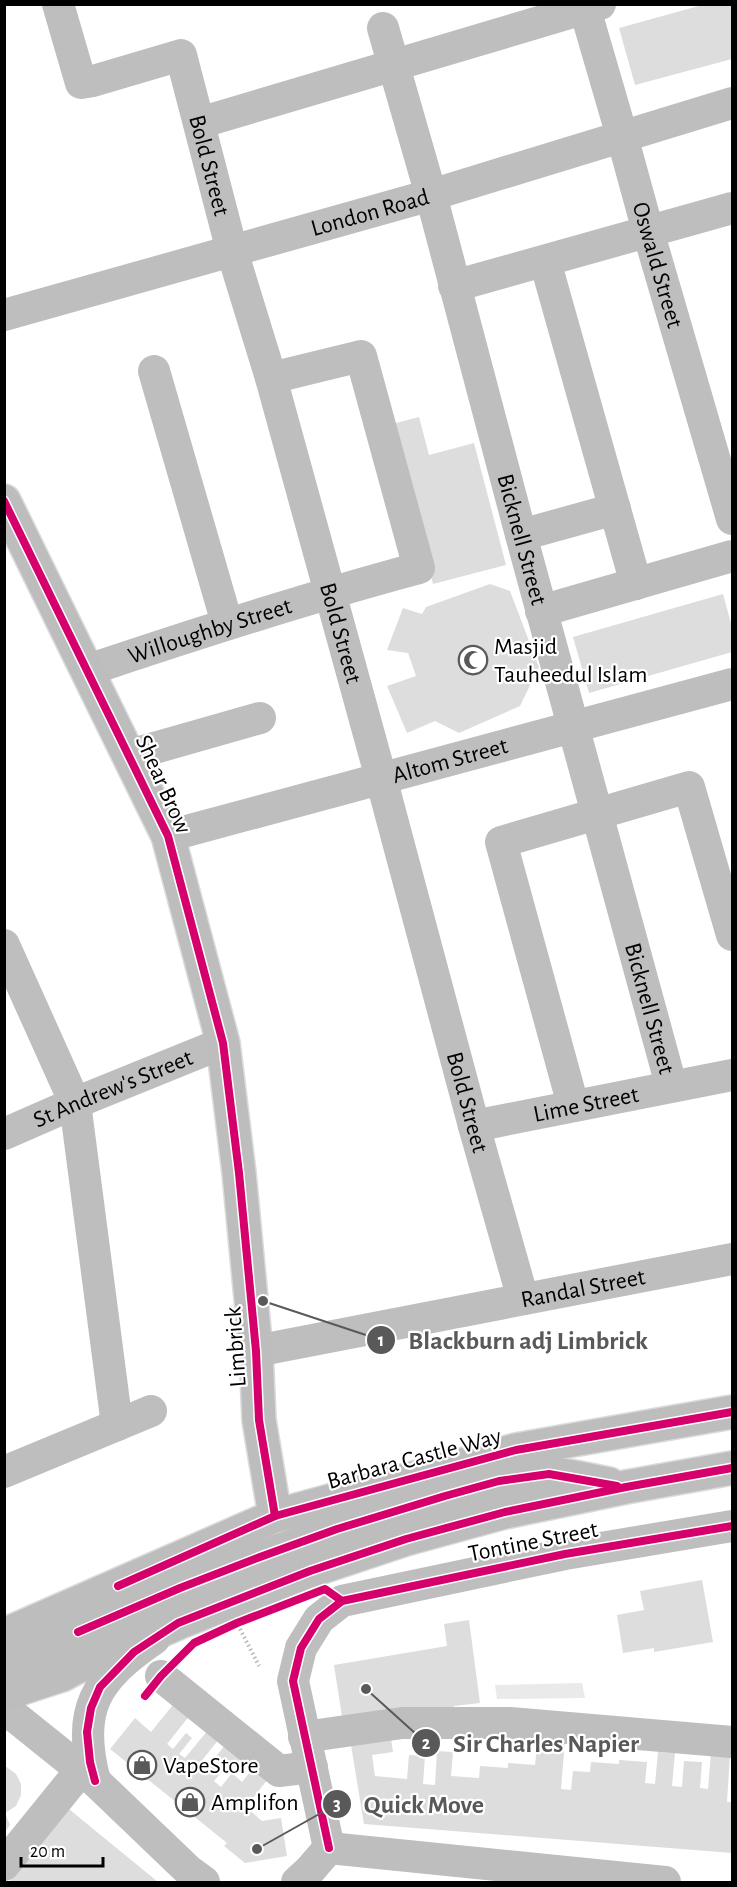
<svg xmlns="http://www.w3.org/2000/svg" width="737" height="1887" viewBox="0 0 737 1887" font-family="'Alegreya Sans',sans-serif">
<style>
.green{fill:#eaeaea}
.building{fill:#ddd}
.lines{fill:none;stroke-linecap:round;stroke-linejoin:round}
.major-casing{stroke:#dbdbdb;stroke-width:36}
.highway-casing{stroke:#dbdbdb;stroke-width:36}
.path{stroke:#b8b8b8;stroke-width:4;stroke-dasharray:1.5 3;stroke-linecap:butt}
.minor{stroke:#bebebe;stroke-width:32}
.major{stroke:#bdbdbd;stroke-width:33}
.highway{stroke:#bdbdbd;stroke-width:33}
.cycleway-casing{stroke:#fff;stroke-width:11}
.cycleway{stroke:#d6006c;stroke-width:8}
.labels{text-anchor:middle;stroke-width:4.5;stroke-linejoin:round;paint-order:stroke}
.street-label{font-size:24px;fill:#000;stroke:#fff}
.poi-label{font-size:24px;fill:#000;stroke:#fff;text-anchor:start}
.leader{fill:none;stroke:#595959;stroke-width:2}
.callout-dot{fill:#595959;stroke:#fff;stroke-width:2}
.mark-label{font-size:18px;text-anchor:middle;font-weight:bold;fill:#fff}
.callout-label{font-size:26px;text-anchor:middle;font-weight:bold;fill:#595959;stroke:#fff;stroke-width:4.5;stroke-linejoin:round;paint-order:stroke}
</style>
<rect width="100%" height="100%" fill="#fff"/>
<!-- green -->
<path class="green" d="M582,1683L585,1698L497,1699L495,1685Z"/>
<!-- building -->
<g class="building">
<path d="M706,4H732V59L635,85L619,28Z"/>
<path d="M419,417L429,455L474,443L506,565L433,584L392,424Z"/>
<path d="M490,584L510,591L539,667L520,706L459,733L435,721L407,733L387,686L416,676L408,653L387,650L403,608L422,614L426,607Z"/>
<path d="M723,594L732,627V652L589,693L573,637Z"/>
<path d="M702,1580L713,1642L654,1652V1648L623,1653L617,1615L644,1610L640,1591Z"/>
<path d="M469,1620L480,1703L454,1706L456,1714L343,1723L334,1665L447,1646L444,1624Z"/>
<path d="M176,1701L191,1714L167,1744L173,1749L186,1733L192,1738L179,1754L185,1758L208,1730L219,1739L196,1768L203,1773L225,1745L241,1758L230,1772L225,1768L214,1781L221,1787L232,1773L242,1782L254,1767L268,1779L246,1807L262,1821L281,1818L287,1856L245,1863L224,1846L227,1843L110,1749L135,1718L151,1732Z"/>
<path d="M391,1738L393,1752L372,1755L375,1776L407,1779L409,1755L425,1756L423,1784L435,1785L437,1751L453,1752L451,1776L479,1778L480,1766L508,1768V1763L535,1765L538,1738L565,1740L561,1789L571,1790L573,1771L590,1772L591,1762L619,1764V1760L647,1762L645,1783L655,1784L658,1752L675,1753L672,1786L682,1787L684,1761L702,1762L700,1788L708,1789L711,1753L730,1755L727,1802H732V1853L364,1824L351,1745Z"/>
<path d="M4,1765L16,1774L21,1784V1795L16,1806L5,1813L10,1825L4,1833Z"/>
<path d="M64,1805L158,1882H9L38,1847Z"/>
</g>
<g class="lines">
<!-- major casing -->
<g class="major-casing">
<path id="major" d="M4,501L168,836L223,1043L239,1173L256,1351L259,1420L275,1516"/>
</g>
<!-- highway casing -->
<g class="highway-casing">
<g id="highway">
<path d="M4,1635L275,1516L516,1450L732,1412"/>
<path d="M4,1664C132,1608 259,1553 393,1512C443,1496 494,1479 547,1474C563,1473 592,1481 609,1484"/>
<path d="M4,1694L62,1675L77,1667L178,1623L310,1571L406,1539L505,1512L626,1487L732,1468"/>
</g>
</g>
<!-- path -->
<path class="path" d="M240,1629L259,1666"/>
<!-- minor -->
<g class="minor">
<path id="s1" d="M58,4L81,83L93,81L181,55L232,251L271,378L381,778L474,1126L523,1299"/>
<path id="s2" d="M585,9L622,136L648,231L732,519"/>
<path id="s3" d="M383,28L431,195L521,535L671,1085"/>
<path d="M199,123L600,4"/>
<path d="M545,261L636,584"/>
<path d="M454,286L732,208"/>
<path id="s4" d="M4,315L431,195L732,103"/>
<path d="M154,371L227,623"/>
<path d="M521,535L615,509"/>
<path d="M541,611L732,556"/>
<path id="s5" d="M88,670C198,633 307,598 419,568L361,356L271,378"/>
<path d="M130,755L260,718"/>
<path id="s6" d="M168,836L732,684"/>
<path d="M4,945L75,1103L117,1425"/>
<path d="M573,1105L501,842L689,787L732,935"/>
<path id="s7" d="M474,1126L732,1075"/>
<path id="s8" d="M4,1134L75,1103L223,1043"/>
<path id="s9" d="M256,1351L732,1259"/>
<path d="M4,1472L151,1411"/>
<path d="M161,1676L279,1771L312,1767"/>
<path d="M4,1708L95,1781L189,1871L204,1882"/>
<path d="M304,1737L402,1723H510L732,1742"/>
<path d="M95,1781C76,1710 95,1679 154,1639"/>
<path d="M329,1848L293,1681L301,1648L319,1619L342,1601L565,1554L732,1526"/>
<path d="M329,1848L665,1882"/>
<path d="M4,1865L81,1770"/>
<path d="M297,1882L310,1870L329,1848"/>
</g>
<!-- major -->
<use href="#major" class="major"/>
<!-- highway -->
<use href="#highway" class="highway"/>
<!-- cycleway casing -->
<g class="cycleway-casing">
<g id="cycleway">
<path d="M4,501L168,836L223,1043L239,1173L256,1351L259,1420L275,1516"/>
<path d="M118,1586L275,1516L516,1450L732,1412"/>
<path d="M78,1632L180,1588L260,1557L337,1529L445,1496L499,1481L549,1474L617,1486"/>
<path d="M145,1696L161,1676L194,1643L237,1623L325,1589L342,1601"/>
<path d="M95,1781L90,1762L87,1732L91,1708L100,1687L134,1652L178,1623L310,1571L406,1539L505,1512L626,1487L732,1468"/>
<path d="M329,1848L293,1681L301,1648L319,1619L342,1601L565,1554L732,1526"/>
</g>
</g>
<!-- cycleway -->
<use href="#cycleway" class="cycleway"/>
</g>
<!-- icons -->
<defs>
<g id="mosque-ring" transform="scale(1.5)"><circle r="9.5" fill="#fff" stroke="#595959" stroke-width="1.5"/><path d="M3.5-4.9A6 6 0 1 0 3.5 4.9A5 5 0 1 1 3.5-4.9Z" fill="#595959"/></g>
<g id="shop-ring" transform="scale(1.5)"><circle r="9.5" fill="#fff" stroke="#595959" stroke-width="1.5"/><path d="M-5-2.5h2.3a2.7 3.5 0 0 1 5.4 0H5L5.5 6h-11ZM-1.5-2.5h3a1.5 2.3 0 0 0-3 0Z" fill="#595959"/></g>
</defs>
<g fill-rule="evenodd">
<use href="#mosque-ring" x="473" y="660"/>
<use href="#shop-ring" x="142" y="1765"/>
<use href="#shop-ring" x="190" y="1802"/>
</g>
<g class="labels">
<!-- street labels -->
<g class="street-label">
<text dy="8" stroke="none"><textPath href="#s1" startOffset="300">Bold Street</textPath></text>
<text dy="8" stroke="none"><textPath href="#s4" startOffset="380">London Road</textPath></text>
<text dy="8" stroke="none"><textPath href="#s2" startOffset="266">Oswald Street</textPath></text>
<text dy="8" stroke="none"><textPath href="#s3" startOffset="530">Bicknell Street</textPath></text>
<text dy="8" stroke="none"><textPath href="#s5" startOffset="128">Willoughby Street</textPath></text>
<text dy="8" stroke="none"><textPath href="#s1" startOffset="786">Bold Street</textPath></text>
<text dy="8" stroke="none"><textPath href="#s6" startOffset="292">Altom Street</textPath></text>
<text transform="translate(164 784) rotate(66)" y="8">Shear Brow</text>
<text dy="8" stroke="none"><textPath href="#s3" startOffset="1016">Bicknell Street</textPath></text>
<text dy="8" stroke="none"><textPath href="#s8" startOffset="118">St Andrew's Street</textPath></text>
<text dy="8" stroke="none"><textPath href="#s1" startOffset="1272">Bold Street</textPath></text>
<text dy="8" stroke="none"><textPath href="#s7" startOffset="114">Lime Street</textPath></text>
<text dy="8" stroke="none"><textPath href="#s9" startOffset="333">Randal Street</textPath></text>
<text transform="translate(235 1347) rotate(-94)" y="8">Limbrick</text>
<text transform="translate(414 1458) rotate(-15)" y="8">Barbara Castle Way</text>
<text transform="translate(533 1541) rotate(-11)" y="8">Tontine Street</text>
</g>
<!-- poi labels -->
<g class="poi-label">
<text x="494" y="654">Masjid<tspan x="494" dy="28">Tauheedul Islam</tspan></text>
<text x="163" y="1773">VapeStore</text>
<text x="211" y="1810">Amplifon</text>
</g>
</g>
<!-- callouts -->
<path class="leader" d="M263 1301L381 1340M366 1689L426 1743M257 1849L337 1804"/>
<g class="callout-dot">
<circle cx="263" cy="1301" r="6"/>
<circle cx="366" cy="1689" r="6"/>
<circle cx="257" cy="1849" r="6"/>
<circle cx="381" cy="1340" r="15"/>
<circle cx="426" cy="1743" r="15"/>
<circle cx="337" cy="1804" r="15"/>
</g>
<g class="mark-label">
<text x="381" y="1346">1</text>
<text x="426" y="1749">2</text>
<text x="337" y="1810">3</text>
</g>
<g class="callout-label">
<text x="528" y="1349">Blackburn adj Limbrick</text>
<text x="546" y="1752">Sir Charles Napier</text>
<text x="424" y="1813">Quick Move</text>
</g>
<!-- border -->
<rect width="737" height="1887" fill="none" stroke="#000000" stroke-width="12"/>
<!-- scale -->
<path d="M21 1857v9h82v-9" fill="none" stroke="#000000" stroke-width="3"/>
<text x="30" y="1857" font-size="18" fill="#000000" stroke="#ffffff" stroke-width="4.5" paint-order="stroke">20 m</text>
</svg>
